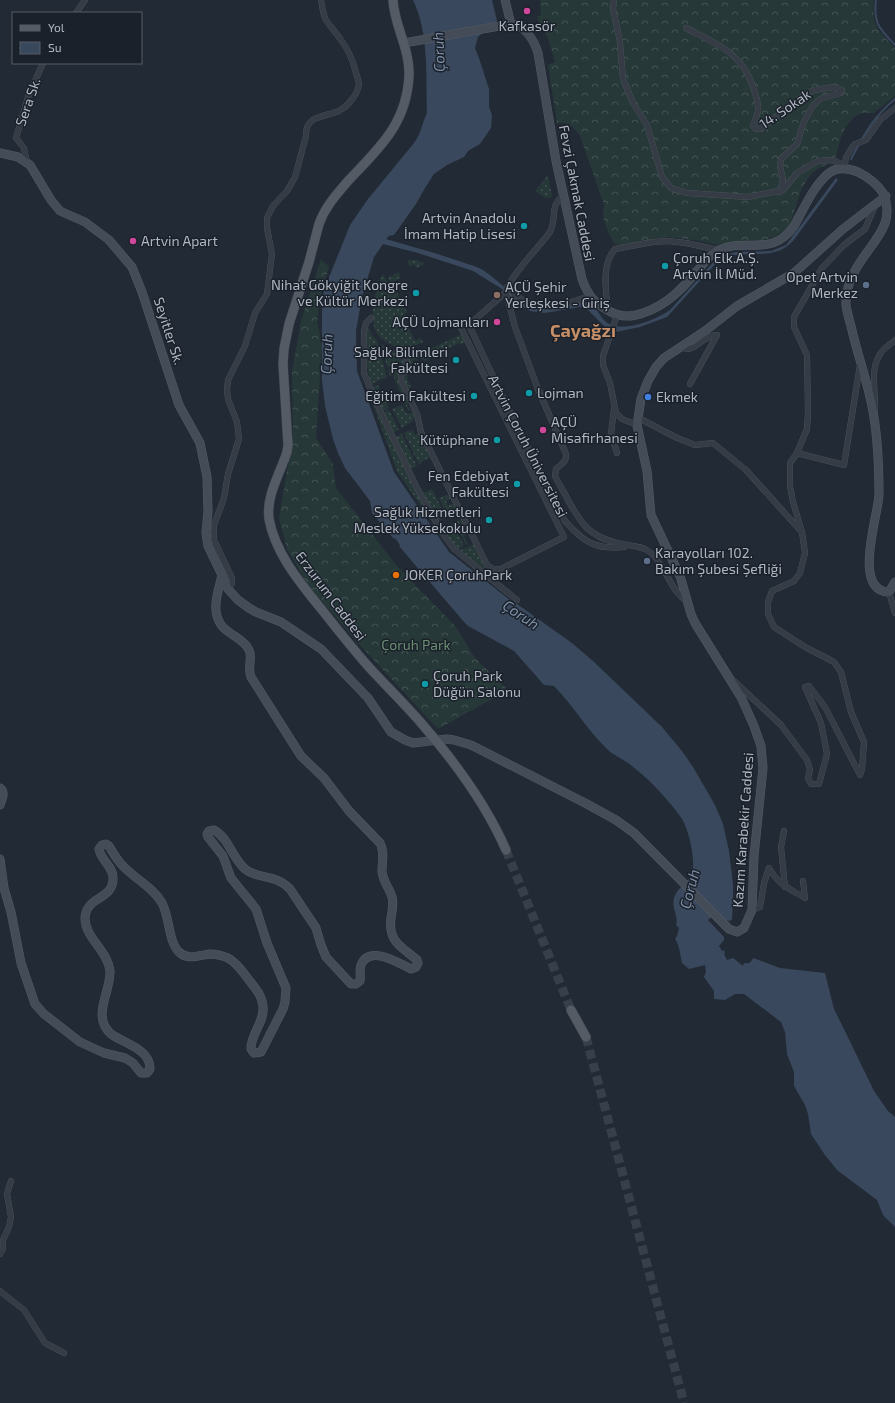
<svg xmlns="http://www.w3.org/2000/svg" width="895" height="1403" viewBox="0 0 895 1403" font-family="'Exo 2',sans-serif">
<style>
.grass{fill:url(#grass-dots)}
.forest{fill:url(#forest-crowns)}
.water{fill:#39485c}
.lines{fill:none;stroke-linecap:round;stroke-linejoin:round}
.stream{stroke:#39485c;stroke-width:2}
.primary-tunnel{stroke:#373f4a;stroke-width:9;stroke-dasharray:9 4.5;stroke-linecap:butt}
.street-casing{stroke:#535a63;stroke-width:6}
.secondary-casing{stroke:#535a63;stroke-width:9}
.primary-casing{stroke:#3f454f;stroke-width:10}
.street{stroke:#363c45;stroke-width:5.5}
.secondary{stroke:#444c58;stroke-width:8}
.primary{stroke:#545b65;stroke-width:9}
.hotel-dot{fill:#d1479c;stroke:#1b212a;stroke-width:1.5}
.culture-dot{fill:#0f9aa8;stroke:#1b212a;stroke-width:1.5}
.service-dot{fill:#5c6f8a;stroke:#1b212a;stroke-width:1.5}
.education-dot{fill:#8d6e63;stroke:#1b212a;stroke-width:1.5}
.shop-dot{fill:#3f7fe0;stroke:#1b212a;stroke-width:1.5}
.food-dot{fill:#e8710a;stroke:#1b212a;stroke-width:1.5}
.labels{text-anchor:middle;stroke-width:3;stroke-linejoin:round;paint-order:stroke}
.poi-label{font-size:14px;fill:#b0b7c2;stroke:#1b212a;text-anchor:end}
.street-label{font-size:14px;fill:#b0b7c2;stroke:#1b212a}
.park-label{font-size:14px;fill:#6a9073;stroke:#1b212a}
.water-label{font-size:15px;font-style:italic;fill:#7c8ea7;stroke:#1b212a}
.district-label{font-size:18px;font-weight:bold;fill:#c68f67;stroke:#1b212a}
</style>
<defs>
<pattern id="grass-dots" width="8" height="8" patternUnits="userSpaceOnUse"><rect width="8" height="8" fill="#273838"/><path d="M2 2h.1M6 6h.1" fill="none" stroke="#445353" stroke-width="1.8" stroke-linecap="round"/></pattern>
<pattern id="forest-crowns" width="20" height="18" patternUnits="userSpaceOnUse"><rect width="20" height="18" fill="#273838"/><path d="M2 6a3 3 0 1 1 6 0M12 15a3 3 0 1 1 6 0" fill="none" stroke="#445353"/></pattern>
</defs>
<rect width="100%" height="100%" fill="#222a35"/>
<!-- grass -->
<g class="grass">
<path d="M548,175L552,197L546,198L535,191Z"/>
<path d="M410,260H417L425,264L416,268L414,264L410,266L407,261Z"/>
<path d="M399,272L400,278L392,283L407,312L402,316L415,341L421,338L423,342C418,344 413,347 408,347C395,349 377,340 374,326C370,311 376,286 383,274L387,282L389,281L388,278Z"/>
<path d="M368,327L372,335L377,341L387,377L372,384C367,369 362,342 368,327Z"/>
<path d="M462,334L466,342L460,345L459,343L434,356L430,349Z"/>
<path d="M381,344L390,349L404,353L406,356L403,362L387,367Z"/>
<path d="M419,350L421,354L428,350L431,358L425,361L420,358L413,361L411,367L407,365L413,353Z"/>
<path d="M402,365L397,378L408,402L407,404L410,410L408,411L393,375L390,376L388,370Z"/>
<path d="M406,369L410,370L407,378L411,387L408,389L403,379Z"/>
<path d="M378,385L389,408L383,411L373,387Z"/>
<path d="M369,393L431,521L397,471Z"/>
<path d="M402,405L407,414L412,412L415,416L413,421L402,428L392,409Z"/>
<path d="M389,410L399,429L393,433L383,413Z"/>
<path d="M409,430V432L413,430L415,435L419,434L431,457L421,462V464L419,465L404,433Z"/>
<path d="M402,434L417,466L411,469L395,437Z"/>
<path d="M432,489L446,517L438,521L422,493Z"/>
<path d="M449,494L451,498L446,501L448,506L454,503L458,511L448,516L439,498Z"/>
<path d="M462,520L469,534L464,536L468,544L466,545L454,522Z"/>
<path d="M453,523L464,546L457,550L442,528Z"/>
<path d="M474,544L485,567L483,571L459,551Z"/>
</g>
<!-- forest -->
<g class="forest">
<path d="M540,0H874C871,26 878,30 895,48V96L874,113H862L854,117L845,128L841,137L836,156L831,163L819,168L811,174L802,188L790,224L784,231L775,236L765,240L757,241L726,243L718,245L694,240L667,237L657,238L622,246L614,243L608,232L603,217L604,205L580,136C574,127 568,122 557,123L548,65L555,62L548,38L540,25L537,16L541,15Z"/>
<path d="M321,259L329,267L320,298L317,322L322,344L316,438L333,464L336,488L397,566L456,627L475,658L508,690L438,729L358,643L307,584L287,549L279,518L293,435L292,372L301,321Z"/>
</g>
<!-- water -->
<path class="water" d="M413,0H492L497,21L478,37L475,48L479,58L489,89V107L492,115L491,128L480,144L468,151L464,157L447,165L434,174L425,188L416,204L394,235L389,236L386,239C409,246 433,252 456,260C464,263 473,265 481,269C498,278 520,306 535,308C552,312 569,301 586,302C594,303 599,315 605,321C619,335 656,320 670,310L718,257L736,252L771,251L786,245L836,178L838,180L793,241C772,264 742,246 718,261L667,317L640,327L616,332L610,330L605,327L586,308L580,307L545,313L530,311L523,307L502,289L473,271L418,253L383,244L374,257L362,297L356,331L357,371L394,472L449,552L515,604H517L572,643L593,661L662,727L682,751L693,767L715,805L723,824L729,851L733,884V900L732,919L730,921L726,920L717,912L708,920L724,937V940L719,946L722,951L724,950L725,953L724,954L727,960L733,958L743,966L744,963C750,964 751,962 753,958L780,968L825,973L834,1009L843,1027L874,1091L888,1111L895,1117V1227L883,1215L877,1200L837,1170L825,1155L811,1134L808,1114L805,1105L794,1086V1072L787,1054L785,1032L781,1022L744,994H735L725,1000L714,999V991L704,977L706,972L705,965L689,969L682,963C680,955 680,946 675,939L677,936L679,928L676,925C679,917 671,907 674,898C677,888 686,884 691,876C697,862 689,831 682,819C668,799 651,781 632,766C624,759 614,756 607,749C587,730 573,705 554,686L544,685L514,651L468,626L464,622L429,581L427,582L419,573L421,572L399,546L400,545L395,538L394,539L372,513L370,501L345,468L338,453L333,439L325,406L322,380V312L324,290L350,225L368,199L414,143C421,134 422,123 427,113C426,77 429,33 413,0Z"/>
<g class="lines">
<!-- stream -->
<g class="stream">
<path d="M876,0C873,24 880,29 895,45"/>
<path d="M862,139C872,122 880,112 895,99"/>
<path d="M851,159L858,146"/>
</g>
<!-- primary-tunnel -->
<g class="primary-tunnel">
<path d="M506,850L571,1010"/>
<path d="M586,1037L684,1403"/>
</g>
<!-- street casing -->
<g class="street-casing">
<g id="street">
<path d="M614,0L613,9L620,42L623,79L633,103L647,125L662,177L671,188L687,193L748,197L783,190L797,173L818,161L830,160L835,161L839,163L844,169"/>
<path d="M76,13L85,0"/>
<path d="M686,28C716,44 742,52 753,87C756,95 759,103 758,111C757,116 755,121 753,126L756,129H760L803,96L814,90L834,87L842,90L840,93L820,99L812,107L807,116L803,124L797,144L781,159L780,167L783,179L780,192"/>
<path d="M27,163L24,148L16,138L28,97L43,63"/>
<path d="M844,169L846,157L853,146L855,144L866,140L880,120L895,108"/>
<path d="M563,195C548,210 558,215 550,232C540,246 509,277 506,292L515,327L538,389L566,454C567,462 561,464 556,469L555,476C559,484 564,492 568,500C582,525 589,536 617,543C628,546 641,545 650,552C666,565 669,590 687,601"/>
<path d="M507,287C513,293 520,299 527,303C546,311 571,303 589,296"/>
<path d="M506,292L469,325L505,402L565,521C583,542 596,550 624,547"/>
<path d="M608,311C606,291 601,265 615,249L653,242L668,241L686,243L718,250"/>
<path d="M617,315L603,356V365L610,383L616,413L622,419L637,425"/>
<path d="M371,318L366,323L364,331V373L376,402L417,488L442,533L454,549L517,600"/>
<path d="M681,347C694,355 702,335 717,335L690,384"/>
<path d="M410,350L401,376V380L417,414L421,432L487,565L493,569H501L564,537L461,328"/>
<path d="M614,409L611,434L617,453"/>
<path d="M875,410C876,393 870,371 879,356C882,349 890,345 895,340"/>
<path d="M637,417L677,438L695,445L713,443L746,470L800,530"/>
<path d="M797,453L844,465L860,365"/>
<path d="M228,589L232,583V578L214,540V525L224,498L228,474L239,439L237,422L228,399L227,390L228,380L245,346L255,313L267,294L272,254L267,228V218L273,206L287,191L295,177L306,136C305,115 325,117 339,111C348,106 357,95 359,85C359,82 357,76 356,73C353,61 349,50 341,40C336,32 329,26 325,18C323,13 322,6 321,0"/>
<path d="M889,592L895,613"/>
<path d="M734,681L781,725L807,760L810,770L808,778L811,784H819L827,754L821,723L805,687L809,686L825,707L860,775L862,769L864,742L851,712L841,672L834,662L805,647L774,627L768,614V602L772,591L794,581L800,573L805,553L802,532L793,502L790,486V463L797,453L807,429L808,412L807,355L794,327V317L822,268L844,245L865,229L875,206"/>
<path d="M784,831L781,847L785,887"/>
<path d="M752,910L760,907L764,883L769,868C779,885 788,888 805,898L803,881"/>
<path d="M0,1254L3,1249V1240L9,1227L11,1217L7,1194L11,1181"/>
<path d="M0,1291L24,1310L45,1343L64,1353"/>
</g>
</g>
<!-- secondary casing -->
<g class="secondary-casing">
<g id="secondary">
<path d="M505,0L511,24"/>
<path d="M404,43L511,24C525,25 534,40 538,53L556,161L582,279C588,296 595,304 611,312C622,318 632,317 643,313C667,305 682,289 697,271C704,263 710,254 719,250C746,237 772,258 794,226C804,209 813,186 829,173C837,167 848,168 858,172C868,177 877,184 883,193C895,221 878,236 863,258C853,272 845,288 846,305C847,312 849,319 851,326C856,349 864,371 869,393C877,423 879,464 879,495C878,516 852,591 889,592L895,582"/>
<path d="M0,153L18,157L30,165L51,200L60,211L85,222L109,240L132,267L142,292L179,405L200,443L207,477L208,511L206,533L208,546L222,575L228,589L238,600L249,608L256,612L281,622L321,649L368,698L391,732L405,740L413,743L447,739L454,740L471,745L585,803L616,820L634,833L729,929L737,932L744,928L752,910L754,856L763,768L761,746L754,726L741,697L695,623L691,614L680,576L651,515L647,471L637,425L641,399L648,381L656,367L664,358L705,331L737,306L794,273L843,229L886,196"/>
<path d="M0,788C6,793 2,799 0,805"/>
<path d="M0,859L4,888L11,912L21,963L35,1004L44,1014L80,1042L104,1053L125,1058L133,1063L141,1073H147L150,1069C150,1049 125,1044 111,1034C91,1016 111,992 110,971C108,951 86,939 85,919C85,896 113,900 113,879C114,867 101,861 99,849L102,845L106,844L109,846C113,853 117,860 123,866C135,879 153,887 162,903C170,918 168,941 179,952C188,961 199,955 210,954C216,954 223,956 228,958C237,963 243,972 249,980C255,988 262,995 263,1006C265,1022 250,1035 251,1049L254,1053L261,1052L283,1009L285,1002L286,988L267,943L256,909L231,878L223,856L208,837L207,834L209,831L214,830C229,838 232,858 245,869C259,880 274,873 290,889L316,928L321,945L326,957L351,984H356L360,981C361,976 359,970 361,965C369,945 397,962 409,968L411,969L416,967L418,963L417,960C401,946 388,942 391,918C392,911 394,904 392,897C389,887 382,880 382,871C382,861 385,852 380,843L349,811L324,778L301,756L251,677C247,666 253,658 249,650C246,643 239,639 233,635C229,632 222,628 220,623C211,609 219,589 222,575"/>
</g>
</g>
<!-- primary casing -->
<g class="primary-casing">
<g id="primary">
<path d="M393,0C394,25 410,49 409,75C407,124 379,148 348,181C336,195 325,207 319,224L309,262L289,324L284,349L283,364L288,445L287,452C280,474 266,495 269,519C275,552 298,580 318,605C335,626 351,647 368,666C386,686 405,704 422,724C455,762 486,804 506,850"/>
<path d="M571,1010L586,1037"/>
</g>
</g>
<!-- street -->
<use href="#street" class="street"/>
<!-- secondary -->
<use href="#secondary" class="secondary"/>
<!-- primary -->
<use href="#primary" class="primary"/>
</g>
<!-- markers -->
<g class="hotel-dot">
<circle cx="527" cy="11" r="4"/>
<circle cx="133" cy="241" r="4"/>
<circle cx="497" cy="322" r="4"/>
<circle cx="543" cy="430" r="4"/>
</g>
<g class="culture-dot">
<circle cx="524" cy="226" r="4"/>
<circle cx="665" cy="266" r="4"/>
<circle cx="416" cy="293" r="4"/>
<circle cx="456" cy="360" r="4"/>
<circle cx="529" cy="393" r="4"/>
<circle cx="474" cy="396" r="4"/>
<circle cx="497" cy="440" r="4"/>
<circle cx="517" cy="484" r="4"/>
<circle cx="489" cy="520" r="4"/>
<circle cx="425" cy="684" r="4"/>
</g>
<g class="service-dot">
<circle cx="866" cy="285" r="4"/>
<circle cx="647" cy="561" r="4"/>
</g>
<circle class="education-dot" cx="497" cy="295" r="4"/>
<circle class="shop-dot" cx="648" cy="397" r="4"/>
<circle class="food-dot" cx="396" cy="575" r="4"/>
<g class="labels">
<!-- poi labels -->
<g class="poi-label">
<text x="527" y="31" text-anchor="middle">Kafkasör</text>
<text x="516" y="223">Artvin Anadolu<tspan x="516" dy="16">İmam Hatip Lisesi</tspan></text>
<text x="141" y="246" text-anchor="start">Artvin Apart</text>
<text x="673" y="263" text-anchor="start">Çoruh Elk.A.Ş.<tspan x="673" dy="16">Artvin İl Müd.</tspan></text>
<text x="858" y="282">Opet Artvin<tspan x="858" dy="16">Merkez</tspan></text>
<text x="408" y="290">Nihat Gökyiğit Kongre<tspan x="408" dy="16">ve Kültür Merkezi</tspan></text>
<text x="505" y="292" text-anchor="start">AÇÜ Şehir<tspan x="505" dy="16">Yerleşkesi - Giriş</tspan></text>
<text x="489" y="327">AÇÜ Lojmanları</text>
<text x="448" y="357">Sağlık Bilimleri<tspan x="448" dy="16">Fakültesi</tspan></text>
<text x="537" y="398" text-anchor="start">Lojman</text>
<text x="466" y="401">Eğitim Fakültesi</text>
<text x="656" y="402" text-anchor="start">Ekmek</text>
<text x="551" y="427" text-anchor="start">AÇÜ<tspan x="551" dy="16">Misafirhanesi</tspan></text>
<text x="489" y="445">Kütüphane</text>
<text x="509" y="481">Fen Edebiyat<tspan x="509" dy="16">Fakültesi</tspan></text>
<text x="481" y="517">Sağlık Hizmetleri<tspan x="481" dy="16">Meslek Yüksekokulu</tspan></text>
<text x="655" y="558" text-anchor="start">Karayolları 102.<tspan x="655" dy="16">Bakım Şubesi Şefliği</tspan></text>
<text x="404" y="580" text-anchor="start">JOKER ÇoruhPark</text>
<text x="433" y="681" text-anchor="start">Çoruh Park<tspan x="433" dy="16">Düğün Salonu</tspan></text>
</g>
<!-- street labels -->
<g class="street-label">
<text transform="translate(28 102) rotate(-71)" y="5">Sera Sk.</text>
<text transform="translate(785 109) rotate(-34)" y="5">14. Sokak</text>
<text transform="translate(577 193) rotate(79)" y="5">Fevzi Çakmak Caddesi</text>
<text transform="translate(169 331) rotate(72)" y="5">Seyitler Sk.</text>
<text transform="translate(528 446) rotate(63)" y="5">Artvin Çoruh Üniversitesi</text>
<text transform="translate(331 596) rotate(53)" y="5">Erzurum Caddesi</text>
<text transform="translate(743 830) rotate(-86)" y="5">Kazım Karabekir Caddesi</text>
</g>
<!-- park labels -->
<g class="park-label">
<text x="416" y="650">Çoruh Park</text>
</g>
<!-- water labels -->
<g class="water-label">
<text transform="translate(439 52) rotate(-92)" y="5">Çoruh</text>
<text transform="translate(327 354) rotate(-88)" y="5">Çoruh</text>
<text transform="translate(521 615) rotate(34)" y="5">Çoruh</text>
<text transform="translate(690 889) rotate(-75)" y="5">Çoruh</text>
</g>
<!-- district labels -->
<g class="district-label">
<text x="583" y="337">Çayağzı</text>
</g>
</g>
<!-- legend -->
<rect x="12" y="12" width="130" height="52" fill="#1b212a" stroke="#575d67"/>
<rect x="20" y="25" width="20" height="6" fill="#545b65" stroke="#575d67"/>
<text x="48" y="32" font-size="12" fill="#b0b7c2">Yol</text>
<rect x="20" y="42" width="20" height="12" fill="#39485c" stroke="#575d67"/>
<text x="48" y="52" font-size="12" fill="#b0b7c2">Su</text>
</svg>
